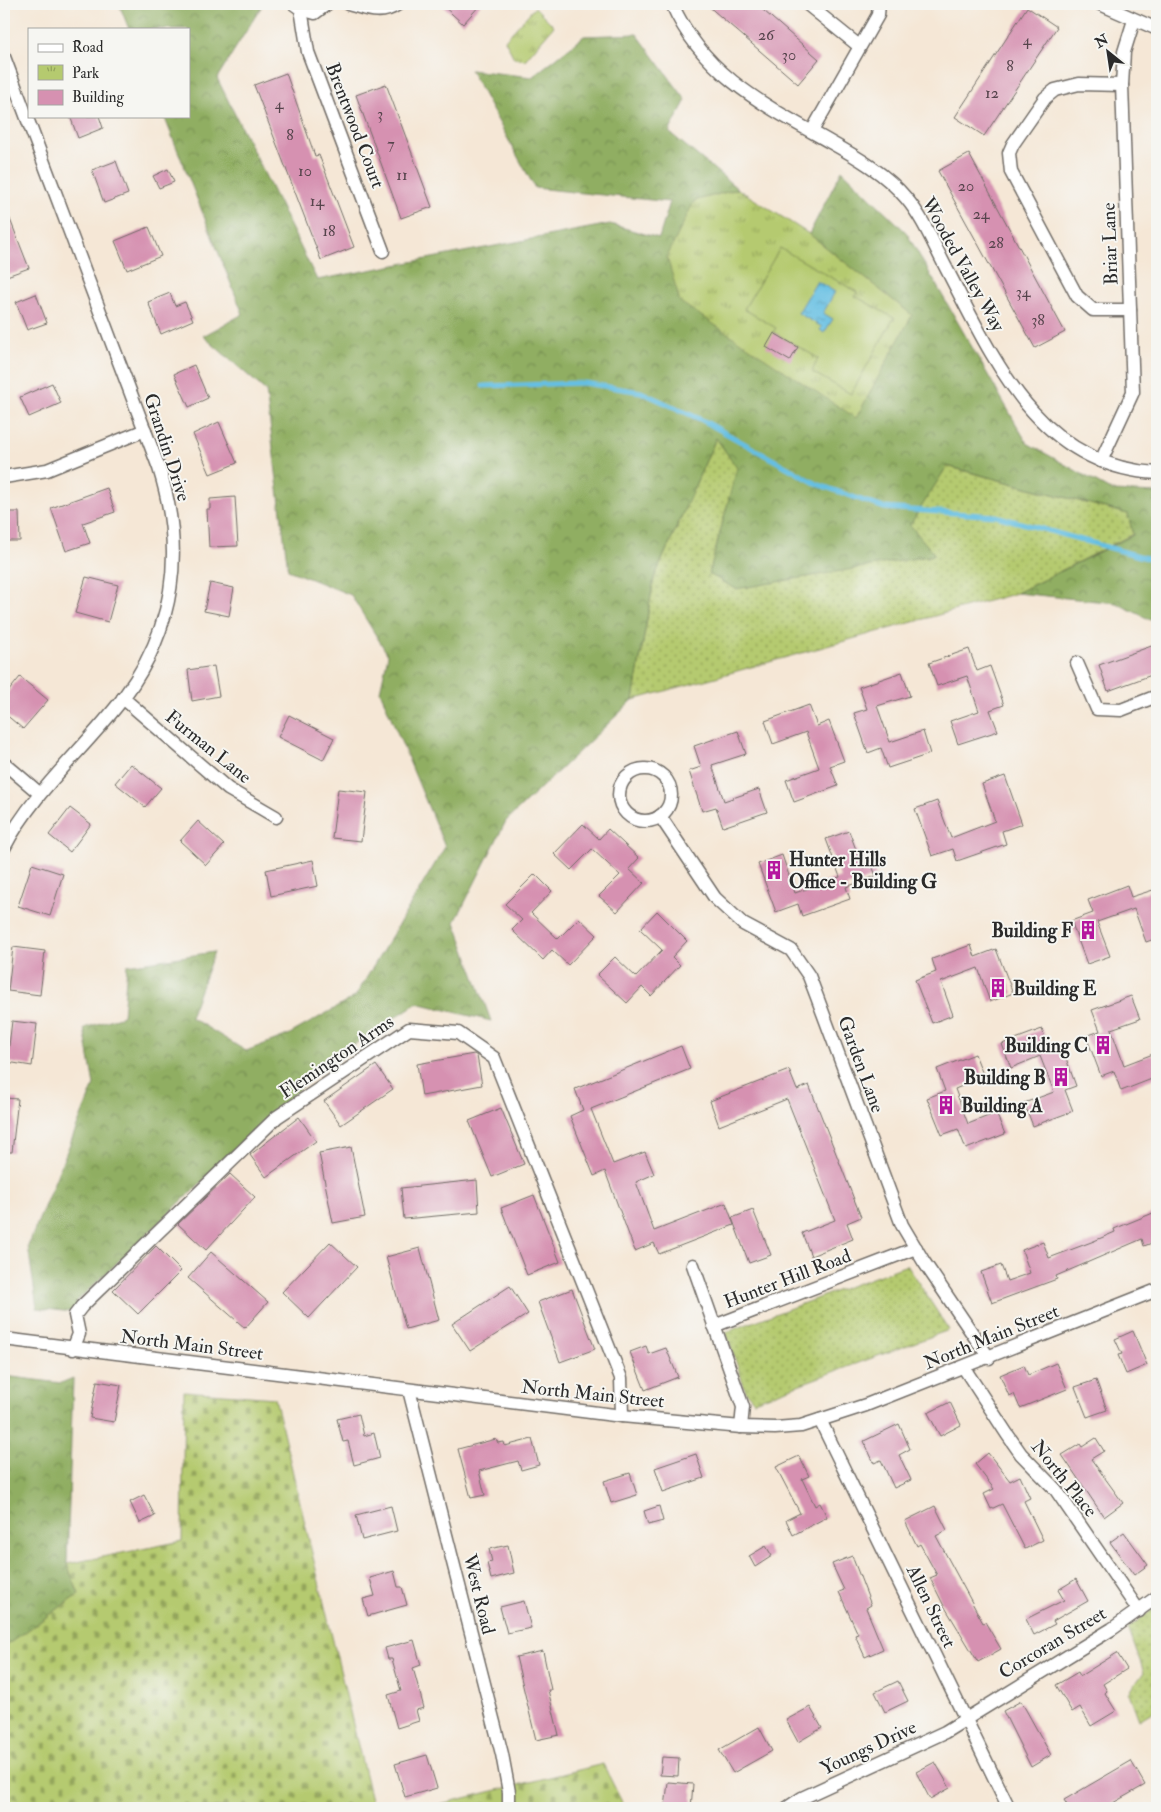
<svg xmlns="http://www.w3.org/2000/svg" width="1161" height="1812" viewBox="0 0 1161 1812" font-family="'IM FELL Double Pica',serif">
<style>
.grass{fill:url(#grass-dots);stroke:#707a4d}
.forest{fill:url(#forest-crowns);stroke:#5e6c46}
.cemetery{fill:url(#cemetery-stones);stroke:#707a4d}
.park{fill:url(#park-tufts);stroke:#707a4d}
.pitch{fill:#b5ca6f;stroke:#707a4d}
.water{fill:url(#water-ripples);stroke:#487587}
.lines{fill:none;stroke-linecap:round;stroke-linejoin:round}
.stream{stroke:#65bfe3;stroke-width:5}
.building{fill:#d691b1}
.minor-casing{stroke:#726d67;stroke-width:15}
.minor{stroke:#fff;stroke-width:12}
.labels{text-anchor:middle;stroke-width:4;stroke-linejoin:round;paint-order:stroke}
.number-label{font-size:16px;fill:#56444c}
.street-label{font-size:19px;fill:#2b2b2b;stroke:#f6f6f2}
.poi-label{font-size:19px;font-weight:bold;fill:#2b2b2b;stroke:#f6f6f2;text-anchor:start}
</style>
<defs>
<pattern id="grass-dots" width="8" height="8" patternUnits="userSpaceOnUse" patternTransform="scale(1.25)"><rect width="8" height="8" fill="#b5ca6f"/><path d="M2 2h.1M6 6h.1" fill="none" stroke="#93a45b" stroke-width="1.8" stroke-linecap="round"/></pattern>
<pattern id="forest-crowns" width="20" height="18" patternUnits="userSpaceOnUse" patternTransform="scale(1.25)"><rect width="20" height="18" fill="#90ae62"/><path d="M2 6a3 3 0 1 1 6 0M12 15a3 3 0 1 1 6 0" fill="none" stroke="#768e51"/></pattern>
<pattern id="cemetery-stones" width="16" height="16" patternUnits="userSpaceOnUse" patternTransform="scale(1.25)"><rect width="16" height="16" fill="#b5ca6f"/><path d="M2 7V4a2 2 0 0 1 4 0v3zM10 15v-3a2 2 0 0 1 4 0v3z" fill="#93a45b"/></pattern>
<pattern id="park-tufts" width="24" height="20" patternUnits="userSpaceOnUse" patternTransform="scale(1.25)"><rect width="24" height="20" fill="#b5ca6f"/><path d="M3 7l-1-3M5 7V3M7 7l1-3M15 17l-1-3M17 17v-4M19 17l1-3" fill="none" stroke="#93a45b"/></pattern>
<pattern id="water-ripples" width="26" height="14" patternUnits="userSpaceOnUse" patternTransform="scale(1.25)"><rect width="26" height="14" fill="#65bfe3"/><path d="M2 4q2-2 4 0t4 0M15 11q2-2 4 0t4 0" fill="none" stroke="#539bb8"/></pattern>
</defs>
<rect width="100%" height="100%" fill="#f6f6f2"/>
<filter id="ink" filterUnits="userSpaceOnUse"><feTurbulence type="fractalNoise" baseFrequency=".02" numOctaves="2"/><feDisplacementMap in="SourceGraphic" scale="10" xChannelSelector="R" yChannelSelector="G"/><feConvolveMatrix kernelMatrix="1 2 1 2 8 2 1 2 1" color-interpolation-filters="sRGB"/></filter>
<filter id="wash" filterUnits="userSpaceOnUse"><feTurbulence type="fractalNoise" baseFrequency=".0096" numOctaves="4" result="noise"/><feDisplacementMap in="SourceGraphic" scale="20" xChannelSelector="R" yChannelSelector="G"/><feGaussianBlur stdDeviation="1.12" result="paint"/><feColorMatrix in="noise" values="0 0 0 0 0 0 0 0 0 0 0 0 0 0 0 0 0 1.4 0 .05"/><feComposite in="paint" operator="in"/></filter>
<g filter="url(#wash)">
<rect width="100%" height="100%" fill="#f5e7d6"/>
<!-- grass -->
<g class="grass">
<path d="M716,438L946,466L1128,514L1133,534L1017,593L633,700L654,578Z"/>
<path d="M907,1265L949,1330L754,1401L746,1392L726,1332Z"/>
<path d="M1157,1606V1709L1139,1720L1129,1693L1144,1672L1128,1628Z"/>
</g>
<!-- forest -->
<g class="forest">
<path d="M119,4H263L217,78L317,280L610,224L659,238L670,202L535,188L470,70L532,77L584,36L637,34L686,100L669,132L738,189L694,201L912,315L809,234L842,170L906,232L1027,443L1112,491L1157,493V623L1116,603L1017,593L1133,535L1128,514L947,466L910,525L935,555L736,589L709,574L737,468L716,438L654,578L633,700L506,821L455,922L491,1021L417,1003L325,1064L76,1302L75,1315L72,1312L37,1308L28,1246L94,1085L84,1028L123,1016L127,965L214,952L190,1017L246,1051L288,1035L355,997L445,847L380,691L388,655L351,595L288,570L266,391L203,336L243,314L164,116H189V29H129Z"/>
<path d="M4,1376L61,1383L73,1378L67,1564L79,1594L4,1647Z"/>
</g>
<!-- cemetery -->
<g class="cemetery">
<path d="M184,1391L275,1398L373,1808H4V1647L79,1594L67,1564L182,1541Z"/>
<path d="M603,1764L625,1808H424Z"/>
</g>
<!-- park -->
<g class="park">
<path d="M535,7L554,26L525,60L514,58L505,40Z"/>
<path d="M738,189L809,234L912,315L856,418L680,302L667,257L694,201Z"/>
</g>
<!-- pitch -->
<path class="pitch" d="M780,248L857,292L855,296L894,318L851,394L812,372L818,358L773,332L776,328L744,309Z"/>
<!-- water -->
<path class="water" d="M817,281L835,292L823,313L833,319L824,333L820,330L822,327L798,313Z"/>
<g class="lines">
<!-- stream -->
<path class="stream" d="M483,386L584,383L641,392L702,420L817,484L884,508L996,516L1157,561"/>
</g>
<g id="blocks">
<!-- building -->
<g class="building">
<path d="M441,4H481L463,24Z"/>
<path d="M706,4H756L819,59L798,84Z"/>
<path d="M1027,7L1057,27L984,136L955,117Z"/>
<path d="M286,73L315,156L319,155L354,247L321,260L254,85Z"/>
<path d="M386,84L432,207L401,218L356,95Z"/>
<path d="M70,116H99L103,128L78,138Z"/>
<path d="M969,154L1065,332L1035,348L938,171Z"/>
<path d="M116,161L128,194L104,203L92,170Z"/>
<path d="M168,169L174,182L159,188L153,176Z"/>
<path d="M4,204L29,268L4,277Z"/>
<path d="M149,227L161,256L127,270L115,241Z"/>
<path d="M170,293L175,306L185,302L193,320L161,334L148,302Z"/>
<path d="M36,294L47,323L27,330L16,302Z"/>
<path d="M774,333L798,347L790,361L766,347Z"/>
<path d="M194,365L208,398L189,407L174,374Z"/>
<path d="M52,383L61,403L29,417L20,397Z"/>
<path d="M219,422L237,463L210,474L193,434Z"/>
<path d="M107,488L115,512L83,523L90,543L66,551L51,508Z"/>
<path d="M235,497L238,546L209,547L207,509H210V499Z"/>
<path d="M4,512H19L20,541H4Z"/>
<path d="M86,577L118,585L108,622L75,613Z"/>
<path d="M210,583L234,588L229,616L204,611Z"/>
<path d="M1157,644V673L1108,691L1099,665Z"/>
<path d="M969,649L977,671L990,666L1004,705L990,710L998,731L958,744L950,721L979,711L967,676L937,686L929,663Z"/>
<path d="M214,666L219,696L192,701L188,670Z"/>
<path d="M902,672L910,696L877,706L890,742L923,731L930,754L888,768L881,748L868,753L854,713L867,709L859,687Z"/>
<path d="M20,677L48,700L23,729L4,713V697Z"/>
<path d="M809,705L817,726L829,721L844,761L830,766L838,786L794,802L786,780L819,768L806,732L773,744L765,721Z"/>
<path d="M289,715L334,738L323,760L278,737Z"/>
<path d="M738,731L746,754L712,765L724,801L759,789L767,812L723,827L716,807L702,811L689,771L701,767L694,746Z"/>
<path d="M131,764L161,788L145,807L115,783Z"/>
<path d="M1005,776L1022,824L1002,831L1006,844L957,861L953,849L932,856L915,809L937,801L951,838L995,821L982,784Z"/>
<path d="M338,789L367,792L361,841L332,838Z"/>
<path d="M70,808L91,824L70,852L49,835Z"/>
<path d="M198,821L224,845L206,865L180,841Z"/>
<path d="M583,824L599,839L608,829L639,858L629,869L644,883L617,912L599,896L620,875L592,849L571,870L554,854Z"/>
<path d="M849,831L863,868L872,865L876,876L846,887L850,899L802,916L798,904L776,912L758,864L782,855L795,893L840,877L826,839Z"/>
<path d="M313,860L318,886L271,896L266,870Z"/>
<path d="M32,864L63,874L50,916L18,906Z"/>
<path d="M535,874L552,891L531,913L558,939L579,918L597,935L568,965L552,950L543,960L512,930L522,920L505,904Z"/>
<path d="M1127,885L1131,897L1153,890L1157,902V938L1146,942L1134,909L1097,922L1110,956L1087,964L1071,921L1093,913L1088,900Z"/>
<path d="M657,911L687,941L672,957L680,965L651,996L642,987L627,1003L597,975L615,957L636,977L662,950L640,929Z"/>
<path d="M971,945L975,957L996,949L1013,993L990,1002L978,968L941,982L953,1015L932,1023L915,980L936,972L932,959Z"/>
<path d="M13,947L45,951L40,995L8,991Z"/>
<path d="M1131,996L1140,1019L1111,1029L1124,1065L1153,1054L1157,1067V1077L1121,1091L1114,1071L1101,1076L1086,1036L1100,1031L1092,1010Z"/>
<path d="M12,1021L37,1024L32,1066L7,1062Z"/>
<path d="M1042,1029L1050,1051L1062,1047L1076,1086L1065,1090L1073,1111L1033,1126L1024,1103L1054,1092L1040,1056L1011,1068L1002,1044Z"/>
<path d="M681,1046L690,1069L591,1109L613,1164L645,1152L654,1174L636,1182L654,1231L726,1203L734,1225L659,1254L654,1243L635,1251L605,1171L594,1176L570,1116L583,1110L575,1089Z"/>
<path d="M474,1054L477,1056L482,1085L422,1096L417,1064Z"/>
<path d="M975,1054L984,1077L955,1089L968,1124L996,1113L1005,1134L966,1149L958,1129L942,1135L927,1098L945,1091L937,1069Z"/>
<path d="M376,1065L393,1089L341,1125L324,1101Z"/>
<path d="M789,1070L797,1090L809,1085L861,1217L847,1223L853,1239L811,1256L802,1233L835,1220L787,1099L719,1126L710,1101Z"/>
<path d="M4,1098L18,1099L12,1152H4Z"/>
<path d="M501,1108L524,1164L492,1177L469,1121Z"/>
<path d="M299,1117L316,1141L266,1177L250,1155Z"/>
<path d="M351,1147L365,1217L333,1223L319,1153Z"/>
<path d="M230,1174L255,1197L206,1250L178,1224Z"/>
<path d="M477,1180L479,1212L404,1219L401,1188Z"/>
<path d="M534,1195L560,1262L527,1275L501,1208Z"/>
<path d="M753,1210L771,1255L749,1263L732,1218Z"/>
<path d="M1153,1213L1157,1224V1241L1144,1246L1142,1239L1056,1276L1057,1279L992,1303L981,1272L1001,1265L1007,1281L1030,1273L1022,1250L1043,1242L1049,1258L1094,1241L1115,1232L1114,1229Z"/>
<path d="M330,1242L357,1267L309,1318L282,1292Z"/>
<path d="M156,1246L181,1271L138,1314L113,1290Z"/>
<path d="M420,1248L439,1320L406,1329L386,1257Z"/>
<path d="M211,1252L268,1302L245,1328L188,1278Z"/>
<path d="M510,1286L528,1314L470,1351L452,1324Z"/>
<path d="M572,1289L595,1349L560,1362L538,1302Z"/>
<path d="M1133,1331L1147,1365L1126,1374L1118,1355L1122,1354L1115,1339Z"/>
<path d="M646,1346L649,1354L666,1348L678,1377L645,1390L630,1352Z"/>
<path d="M1056,1363L1067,1389L1020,1408L1014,1394L1009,1396L1000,1375L1024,1365L1028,1375Z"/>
<path d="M1096,1380L1107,1410L1087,1417L1075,1387Z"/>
<path d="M97,1381L121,1385L114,1422L90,1418Z"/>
<path d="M950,1402L961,1425L940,1436L928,1413Z"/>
<path d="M359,1414L364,1436L374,1433L380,1458L354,1465L348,1441L343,1442L337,1419Z"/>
<path d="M899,1424L910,1449L899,1455L911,1480L894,1488L881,1460L874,1463L864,1441Z"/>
<path d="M1096,1438L1104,1451L1091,1459L1123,1503L1104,1517L1062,1455L1080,1444L1082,1447Z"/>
<path d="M496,1439L498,1443L504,1442L505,1446L532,1439L539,1465L521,1470L518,1461L479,1471L485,1495L471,1498L458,1449Z"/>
<path d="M988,1453L1010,1481L1020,1476L1030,1498L1024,1501L1043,1540L1025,1549L1002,1504L991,1509L984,1494L994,1489L975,1464Z"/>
<path d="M696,1454L704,1478L663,1492L655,1468Z"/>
<path d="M799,1456L809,1476L802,1479L815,1506L820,1503L827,1517L793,1535L786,1520L800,1513L776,1467Z"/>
<path d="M630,1473L637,1495L611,1503L604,1481Z"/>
<path d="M144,1495L155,1516L140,1523L130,1502Z"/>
<path d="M391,1506L397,1531L362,1540L356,1515Z"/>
<path d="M659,1506L663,1521L648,1525L644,1511Z"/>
<path d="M935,1506L947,1530L936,1536L983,1623L985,1622L1001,1649L978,1662L943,1604L930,1578L937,1575L920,1544L917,1546L905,1521Z"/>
<path d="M1124,1532L1148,1565L1134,1575L1110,1542Z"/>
<path d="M508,1545L514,1573L491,1579L487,1563L492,1562L489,1549Z"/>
<path d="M766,1546L772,1556L755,1567L749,1556Z"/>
<path d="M852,1556L871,1605L866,1608L883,1649L865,1657L855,1635L858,1634L839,1592L844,1590L832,1564Z"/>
<path d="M394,1571L398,1587H402L407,1605L368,1616L363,1599L375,1596L370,1578Z"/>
<path d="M1076,1579L1088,1601L1053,1621L1055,1624L1034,1635L1026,1619L1064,1600L1058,1590Z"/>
<path d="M524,1601L531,1628L507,1633L500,1607Z"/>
<path d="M414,1640L421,1665L413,1668L424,1708L416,1710L419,1721L397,1728L388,1695L401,1691L392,1659H388L385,1648Z"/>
<path d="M543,1651L551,1690H548L559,1735L536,1740L516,1657Z"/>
<path d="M1117,1653L1127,1669L1103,1684L1107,1691L1105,1693L1116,1711L1091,1726L1080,1707L1072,1712L1056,1685L1078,1672L1080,1676Z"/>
<path d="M898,1681L908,1701L885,1712L875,1692Z"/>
<path d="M1021,1701L1051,1755L1031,1767L1003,1711Z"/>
<path d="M810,1707L822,1728L798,1742L786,1720Z"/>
<path d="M759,1727L772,1751L733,1773L719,1750Z"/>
<path d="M427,1755L437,1788L405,1797L395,1764Z"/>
<path d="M662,1757L679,1758L678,1776L660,1775Z"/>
<path d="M1131,1761L1145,1785L1104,1808H1069L1064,1800Z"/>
<path d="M935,1762L950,1788L930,1799L916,1772Z"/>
<path d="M668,1782L693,1784L691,1808H665Z"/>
</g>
</g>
</g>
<g filter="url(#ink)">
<use href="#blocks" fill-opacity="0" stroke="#726d67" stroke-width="1"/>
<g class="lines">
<!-- minor casing -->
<g class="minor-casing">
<g id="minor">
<path d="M294,4L301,9L315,13L327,4"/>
<path d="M348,4C367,9 381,16 398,4"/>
<path d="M672,4C703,75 766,106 830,142C857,157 886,174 906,198C923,218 933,243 945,266C993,358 1038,467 1157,473"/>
<path d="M807,4L859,46"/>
<path d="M1100,4L1157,29"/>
<path d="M301,9L308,52L383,251"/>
<path d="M4,57L159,468C185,550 175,628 124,697C85,749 34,790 4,848"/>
<path d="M1122,85L1079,84L1055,90L1045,98L1013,144L1009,153L1011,172L1077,296L1093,310H1130"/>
<path d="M812,131L878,15L879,4"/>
<path d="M1101,461L1133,392L1122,85L1124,52L1134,20"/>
<path d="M4,477L47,470L145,430"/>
<path d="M1077,663L1097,709L1121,710L1157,696"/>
<path d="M123,698L228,789L276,817"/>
<path d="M4,763L39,793"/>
<circle cx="645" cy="795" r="26"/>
<path d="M660,816L715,898L743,924L791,950L809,976L817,997L902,1225L924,1262L989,1358"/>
<path d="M693,1265L743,1407L741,1427"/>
<path d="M714,1326L916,1248"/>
<path d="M4,1339L622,1416L741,1427L775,1428L801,1426L866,1405L1157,1290"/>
<path d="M73,1349L79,1334L75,1315L82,1306L277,1117L409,1029L458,1033L494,1058L621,1378L622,1416"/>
<path d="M964,1368L1007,1434L1021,1454L1056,1490L1139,1611"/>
<path d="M409,1390L502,1754L509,1792V1808"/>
<path d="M820,1420L1009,1808"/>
<path d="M787,1808L802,1798L945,1732L1112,1629L1157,1597"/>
</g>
</g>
<!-- minor -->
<use href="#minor" class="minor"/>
</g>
</g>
<!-- icons -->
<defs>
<g id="building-bare" transform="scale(1.5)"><path d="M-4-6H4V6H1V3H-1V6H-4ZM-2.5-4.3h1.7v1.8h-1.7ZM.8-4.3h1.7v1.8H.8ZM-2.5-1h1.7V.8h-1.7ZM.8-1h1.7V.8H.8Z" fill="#b5179e" stroke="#f6f6f2" stroke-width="2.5" paint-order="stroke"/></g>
</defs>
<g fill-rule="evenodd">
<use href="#building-bare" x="774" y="870"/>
<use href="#building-bare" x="1088" y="930"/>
<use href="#building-bare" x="998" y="988"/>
<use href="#building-bare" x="1103" y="1045"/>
<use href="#building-bare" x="1061" y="1077"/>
<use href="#building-bare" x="946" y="1105"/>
</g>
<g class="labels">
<!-- number labels -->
<g class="number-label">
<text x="766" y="40">26</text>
<text x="1027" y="45">4</text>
<text x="789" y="60">30</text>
<text x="1010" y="71">8</text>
<text x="992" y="98">12</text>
<text x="279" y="109">4</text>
<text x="380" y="119">3</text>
<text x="290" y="140">8</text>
<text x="391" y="149">7</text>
<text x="305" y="176">10</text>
<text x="402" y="180">11</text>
<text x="966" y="191">20</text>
<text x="317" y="206">14</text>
<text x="981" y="219">24</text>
<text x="329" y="236">18</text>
<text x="996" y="248">28</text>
<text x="1023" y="297">34</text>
<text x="1038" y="325">38</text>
</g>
<!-- street labels -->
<g class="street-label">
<text transform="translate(356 125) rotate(69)" y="7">Brentwood Court</text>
<text transform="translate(1109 244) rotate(-92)" y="7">Briar Lane</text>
<text transform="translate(964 264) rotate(61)" y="7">Wooded Valley Way</text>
<text transform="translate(168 447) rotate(72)" y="7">Grandin Drive</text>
<text transform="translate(209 746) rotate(39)" y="7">Furman Lane</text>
<text transform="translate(336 1056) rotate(-34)" y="7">Flemington Arms</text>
<text transform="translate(862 1064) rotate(70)" y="7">Garden Lane</text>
<text transform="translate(787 1278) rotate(-21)" y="7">Hunter Hill Road</text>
<text transform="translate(991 1336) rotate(-22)" y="7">North Main Street</text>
<text transform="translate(192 1344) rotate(7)" y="7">North Main Street</text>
<text transform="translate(593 1393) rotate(6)" y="7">North Main Street</text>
<text transform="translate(1065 1478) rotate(51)" y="7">North Place</text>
<text transform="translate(480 1594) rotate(76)" y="7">West Road</text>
<text transform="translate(932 1606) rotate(64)" y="7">Allen Street</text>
<text transform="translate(1052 1642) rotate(-31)" y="7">Corcoran Street</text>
<text transform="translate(868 1747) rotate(-25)" y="7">Youngs Drive</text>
</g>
<!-- poi labels -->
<g class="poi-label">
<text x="789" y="866">Hunter Hills<tspan x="789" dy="22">Office - Building G</tspan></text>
<text x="1073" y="937" text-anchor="end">Building F</text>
<text x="1013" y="995">Building E</text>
<text x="1088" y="1052" text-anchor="end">Building C</text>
<text x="1046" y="1084" text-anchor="end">Building B</text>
<text x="961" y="1112">Building A</text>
</g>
</g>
<!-- margin -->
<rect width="1161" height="1812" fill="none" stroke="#f6f6f2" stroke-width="20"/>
<!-- legend -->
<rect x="28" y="28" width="162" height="90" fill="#f6f6f2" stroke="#a5a5a2"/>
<rect x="38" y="44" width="25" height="8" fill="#ffffff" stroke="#a5a5a2"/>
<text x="72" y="52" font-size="15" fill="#2b2b2b">Road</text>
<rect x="38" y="65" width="25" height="15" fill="url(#park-tufts)" stroke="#a5a5a2"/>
<text x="72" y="78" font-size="15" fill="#2b2b2b">Park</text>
<rect x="38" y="90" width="25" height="15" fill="#d691b1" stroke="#a5a5a2"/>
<text x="72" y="102" font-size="15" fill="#2b2b2b">Building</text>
<!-- north arrow -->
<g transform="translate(1108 52) rotate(330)" stroke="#f6f6f2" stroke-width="4" paint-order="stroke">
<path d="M0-4L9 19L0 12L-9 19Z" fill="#2b2b2b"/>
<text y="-8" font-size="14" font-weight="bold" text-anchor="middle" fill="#2b2b2b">N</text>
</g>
</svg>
